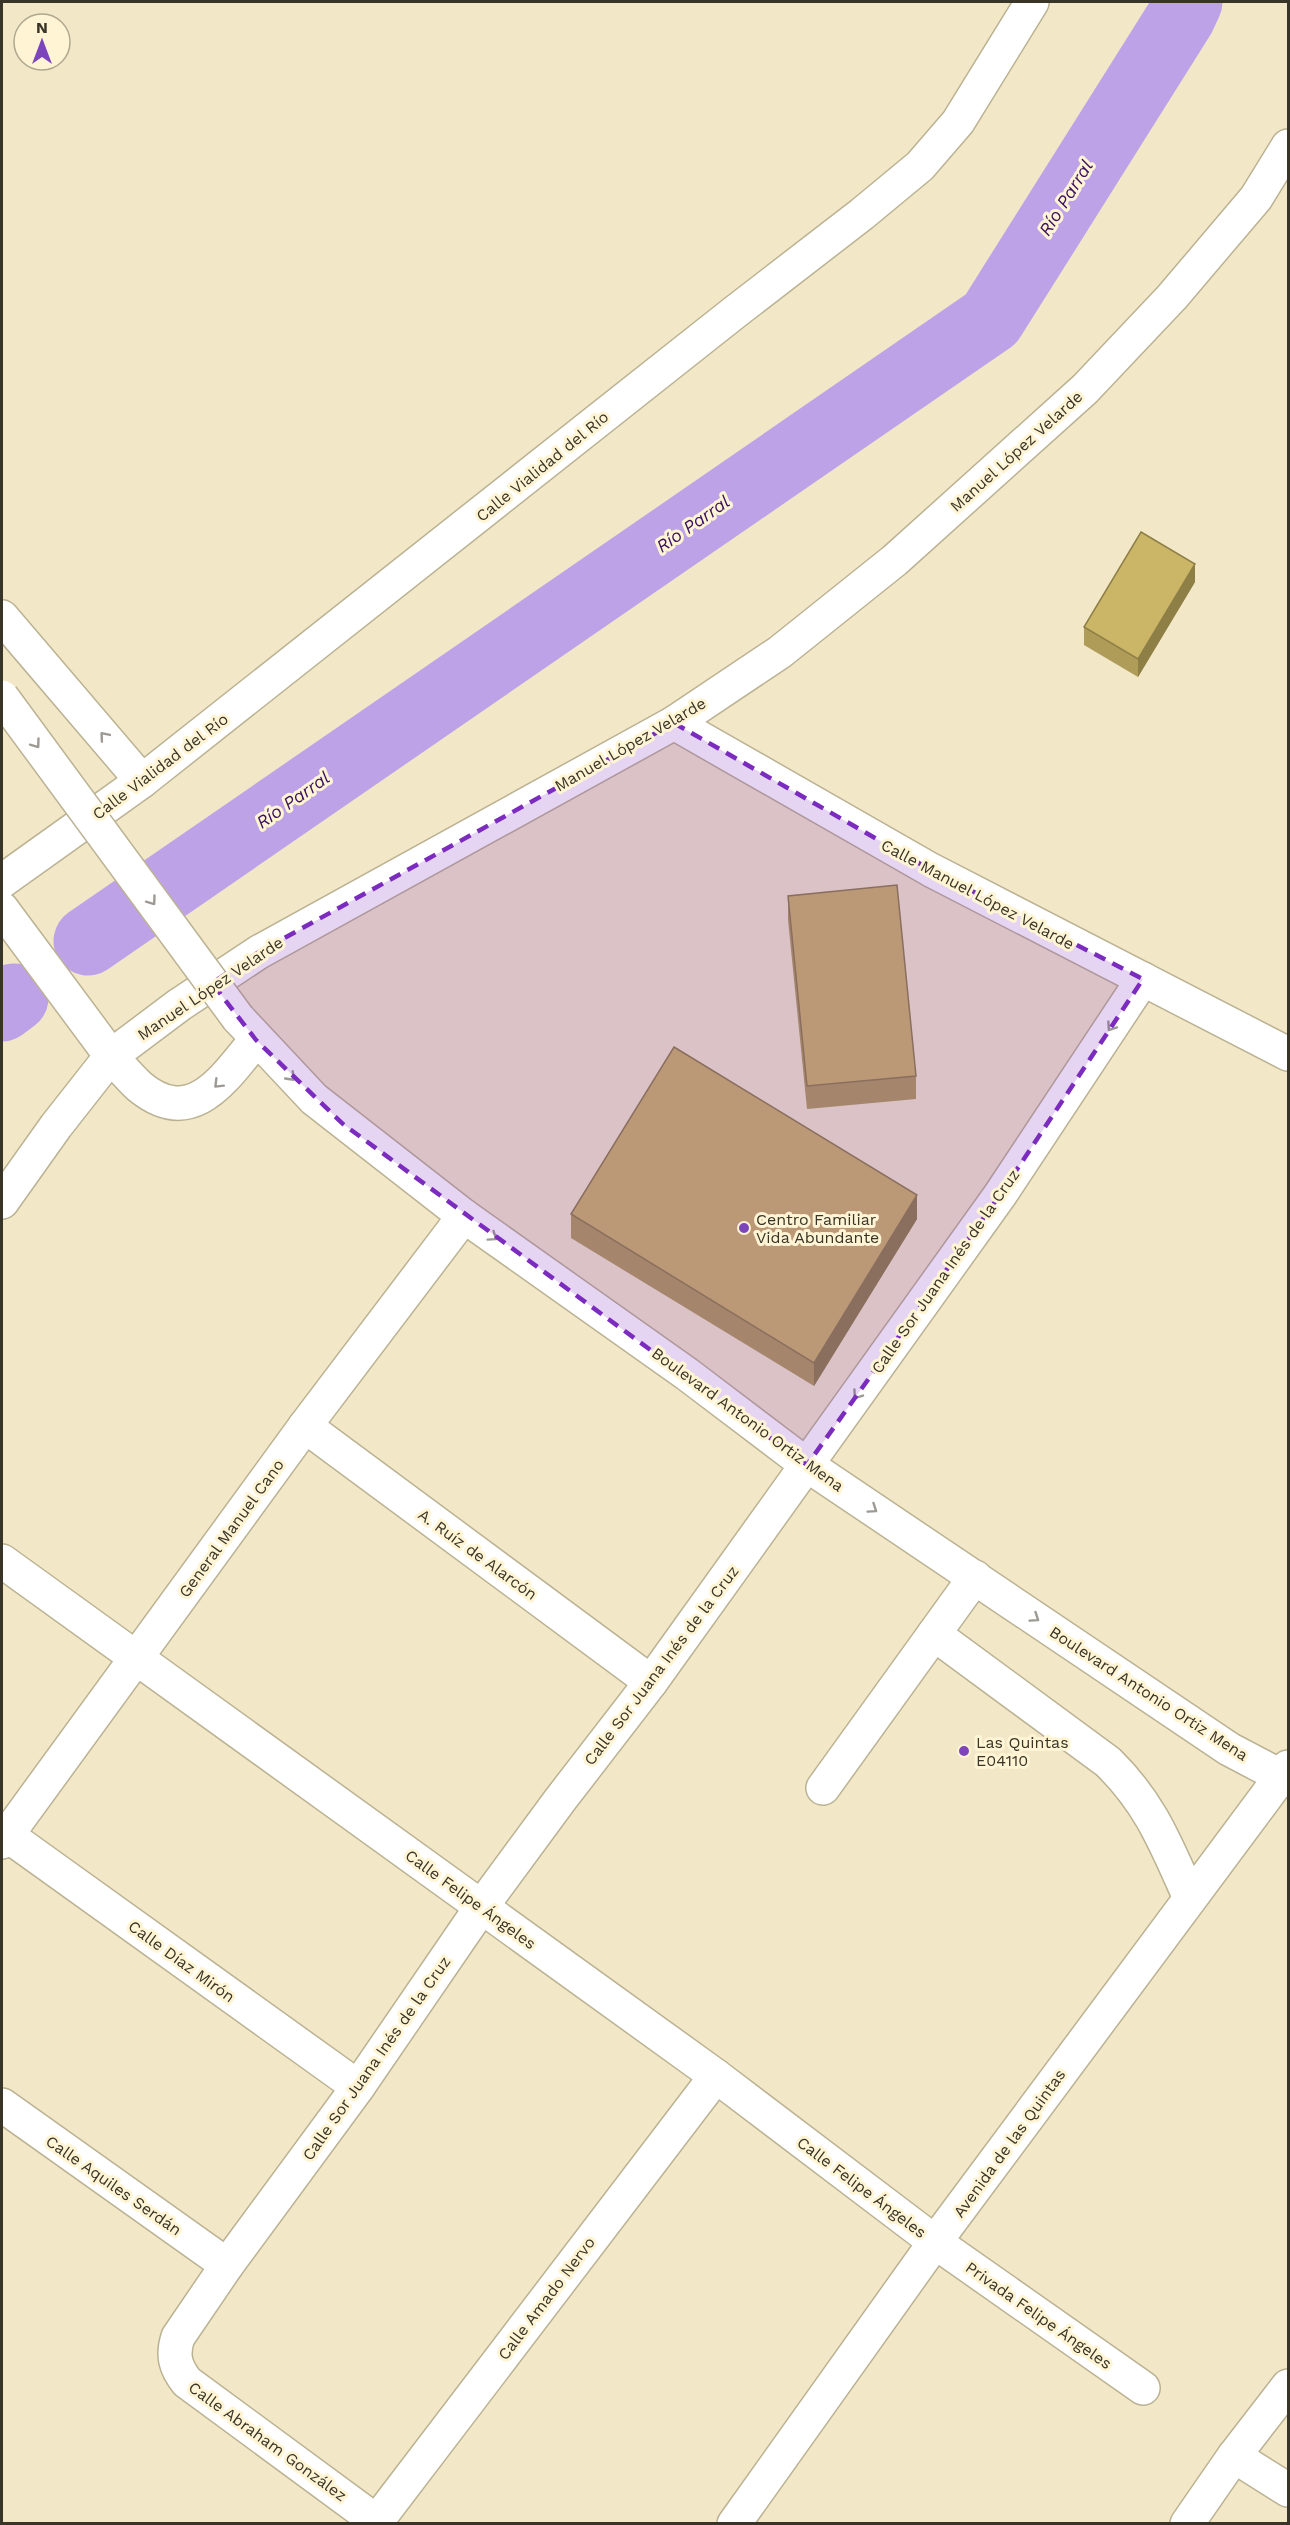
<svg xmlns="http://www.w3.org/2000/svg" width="1290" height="2525" viewBox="0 0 1290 2525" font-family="'Work Sans',sans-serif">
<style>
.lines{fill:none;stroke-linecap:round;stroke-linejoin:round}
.river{stroke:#bea2e8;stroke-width:69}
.minor-casing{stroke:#bbb293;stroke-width:36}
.major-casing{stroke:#bbb293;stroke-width:36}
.minor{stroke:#fff;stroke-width:33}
.major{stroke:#fff;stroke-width:33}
.major-bridge-casing{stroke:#bbb293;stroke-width:36;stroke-linecap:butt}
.major-bridge{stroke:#fff;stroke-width:33}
.wall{fill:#af9c58}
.shaded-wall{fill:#8e7f47}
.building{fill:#cbb566;stroke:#8e7f47;stroke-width:1.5}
.oneway{stroke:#9c9a93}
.marked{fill:#7b2cbf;fill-opacity:0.2;stroke:#7b2cbf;stroke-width:4.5;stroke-dasharray:12 8;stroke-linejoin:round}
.poi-dot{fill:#7d45bb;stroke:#fff5d5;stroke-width:2}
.labels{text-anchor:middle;stroke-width:6;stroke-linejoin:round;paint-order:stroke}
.street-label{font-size:16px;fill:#383427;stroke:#fff5d5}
.poi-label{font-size:16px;fill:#383427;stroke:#fff5d5;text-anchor:start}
.water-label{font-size:18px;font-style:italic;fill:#390f60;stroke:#fff5d5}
</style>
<rect width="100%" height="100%" fill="#f2e8c8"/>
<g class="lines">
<!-- river -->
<g class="river">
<path d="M88,941L991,319L1181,17L1188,2"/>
<path d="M2,1007L14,998"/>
</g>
<!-- minor casing -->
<g class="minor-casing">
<g id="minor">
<path d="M674,723L931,870L1288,1054"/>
<path d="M2,909L111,1056"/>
<path d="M2,1202L56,1126L111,1056L179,1005L259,952L674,723L780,652L895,560L1085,389L1172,297L1256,198L1288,146"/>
<path d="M305,1426L651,1682"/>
<path d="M2,1561L716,2076L935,2242L1143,2388"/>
<path d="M934,1634L1108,1762C1151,1804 1166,1845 1190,1898"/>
<path d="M823,1788L975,1577"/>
<path d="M7,1835L358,2087"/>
<path d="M2,1842L305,1426L464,1216"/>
<path d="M2,2105L227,2265"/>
<path d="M1234,2456L1288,2490"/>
<path d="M377,2521L716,2076"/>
<path d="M380,2524L187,2382C175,2367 172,2355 178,2337L227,2265L358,2087L482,1906L560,1800L651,1682L1000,1195L1143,979"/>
<path d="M734,2524L935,2242L1288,1767"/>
<path d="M1187,2524L1234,2456L1288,2386"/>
</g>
</g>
<!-- major casing -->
<g class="major-casing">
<g id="major">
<path d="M2,617L142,781"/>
<path d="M2,881L142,781L735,312L862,214L920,166L958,122L1032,2"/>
<path d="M238,1018L314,1099L464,1216L687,1374L807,1465L1229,1749L1288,1780"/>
<path d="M111,1056C120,1066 130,1078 140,1087C193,1130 225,1077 256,1040"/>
</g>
</g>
<!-- minor -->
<use href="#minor" class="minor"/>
<!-- major -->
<use href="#major" class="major"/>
<!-- major-bridge casing -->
<g class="major-bridge-casing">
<path id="major-bridge" d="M2,697L238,1018"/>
</g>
<!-- major-bridge -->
<use href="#major-bridge" class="major-bridge"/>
</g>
<!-- wall -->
<g class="wall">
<path d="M1195,582L1138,677L1084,645V627Z"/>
<path d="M788,896L916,1076V1099L807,1109L788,920Z"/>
<path d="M571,1214L917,1219L814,1386L571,1238Z"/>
</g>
<!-- shaded-wall -->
<g class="shaded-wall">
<path d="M1195,564V582L1138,677V659Z"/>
<path d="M917,1195V1219L814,1386V1363Z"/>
</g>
<!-- building -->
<g class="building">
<path d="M1141,532L1195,564L1138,659L1084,627Z"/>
<path d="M897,885L916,1076L807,1086L788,896Z"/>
<path d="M674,1047L917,1195L814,1363L571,1214Z"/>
</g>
<!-- one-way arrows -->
<defs><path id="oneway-chevron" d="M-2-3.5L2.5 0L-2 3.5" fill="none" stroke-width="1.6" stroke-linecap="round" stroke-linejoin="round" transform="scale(1.5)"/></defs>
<g class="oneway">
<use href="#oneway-chevron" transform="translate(104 736) rotate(-130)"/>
<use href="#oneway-chevron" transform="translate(36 744) rotate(54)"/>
<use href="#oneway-chevron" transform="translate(152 901) rotate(54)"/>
<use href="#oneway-chevron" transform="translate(1111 1027) rotate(124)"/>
<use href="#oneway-chevron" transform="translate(291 1077) rotate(46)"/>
<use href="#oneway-chevron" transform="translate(218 1084) rotate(135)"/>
<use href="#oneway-chevron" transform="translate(493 1237) rotate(35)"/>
<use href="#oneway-chevron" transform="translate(857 1395) rotate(125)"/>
<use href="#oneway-chevron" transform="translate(873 1509) rotate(34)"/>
<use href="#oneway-chevron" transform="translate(1035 1618) rotate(34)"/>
</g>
<!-- marked area -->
<path class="marked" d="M674,723L931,870L1143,979L1000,1195L807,1465L343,1124L256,1040L212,983L259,952Z"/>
<!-- markers -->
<g class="poi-dot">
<circle cx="744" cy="1228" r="6"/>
<circle cx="964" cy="1751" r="6"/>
</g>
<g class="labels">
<!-- street labels -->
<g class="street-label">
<text transform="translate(1016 451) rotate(-42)" y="6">Manuel López Velarde</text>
<text transform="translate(542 466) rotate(-39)" y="6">Calle Vialidad del Río</text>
<text transform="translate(630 744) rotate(-30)" y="6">Manuel López Velarde</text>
<text transform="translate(160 766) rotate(-37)" y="6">Calle Vialidad del Río</text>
<text transform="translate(978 894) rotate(28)" y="6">Calle Manuel López Velarde</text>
<text transform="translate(210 988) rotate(-34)" y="6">Manuel López Velarde</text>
<text transform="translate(945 1271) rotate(-55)" y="6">Calle Sor Juana Inés de la Cruz</text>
<text transform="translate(748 1419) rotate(36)" y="6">Boulevard Antonio Ortiz Mena</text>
<text transform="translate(231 1528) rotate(-54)" y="6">General Manuel Cano</text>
<text transform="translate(478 1554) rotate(36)" y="6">A. Ruíz de Alarcón</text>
<text transform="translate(661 1665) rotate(-53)" y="6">Calle Sor Juana Inés de la Cruz</text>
<text transform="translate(1149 1693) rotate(33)" y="6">Boulevard Antonio Ortiz Mena</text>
<text transform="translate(471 1899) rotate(36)" y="6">Calle Felipe Ángeles</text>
<text transform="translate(182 1961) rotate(36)" y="6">Calle Díaz Mirón</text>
<text transform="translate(376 2058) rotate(-55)" y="6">Calle Sor Juana Inés de la Cruz</text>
<text transform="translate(1009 2143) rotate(-54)" y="6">Avenida de las Quintas</text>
<text transform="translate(114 2185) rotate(35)" y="6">Calle Aquiles Serdán</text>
<text transform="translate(862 2187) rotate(37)" y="6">Calle Felipe Ángeles</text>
<text transform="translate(546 2298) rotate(-53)" y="6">Calle Amado Nervo</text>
<text transform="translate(1039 2315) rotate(35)" y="6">Privada Felipe Ángeles</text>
<text transform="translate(268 2441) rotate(36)" y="6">Calle Abraham González</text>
</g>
<!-- poi labels -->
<g class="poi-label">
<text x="756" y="1225">Centro Familiar<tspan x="756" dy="18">Vida Abundante</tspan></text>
<text x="976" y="1748">Las Quintas<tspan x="976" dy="18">E04110</tspan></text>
</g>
<!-- water labels -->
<g class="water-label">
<text transform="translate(1066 198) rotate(-58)" y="6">Río Parral</text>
<text transform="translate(693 524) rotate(-35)" y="6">Río Parral</text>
<text transform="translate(293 800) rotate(-35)" y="6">Río Parral</text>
</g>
</g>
<!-- border -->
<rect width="1290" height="2525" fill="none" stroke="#383427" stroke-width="6"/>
<!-- north arrow -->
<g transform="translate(42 42)"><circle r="28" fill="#fff5d5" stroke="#afa88f" stroke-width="1.5"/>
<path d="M0-4.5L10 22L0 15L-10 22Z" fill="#7d45bb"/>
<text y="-9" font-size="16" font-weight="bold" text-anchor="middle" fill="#383427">N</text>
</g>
</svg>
